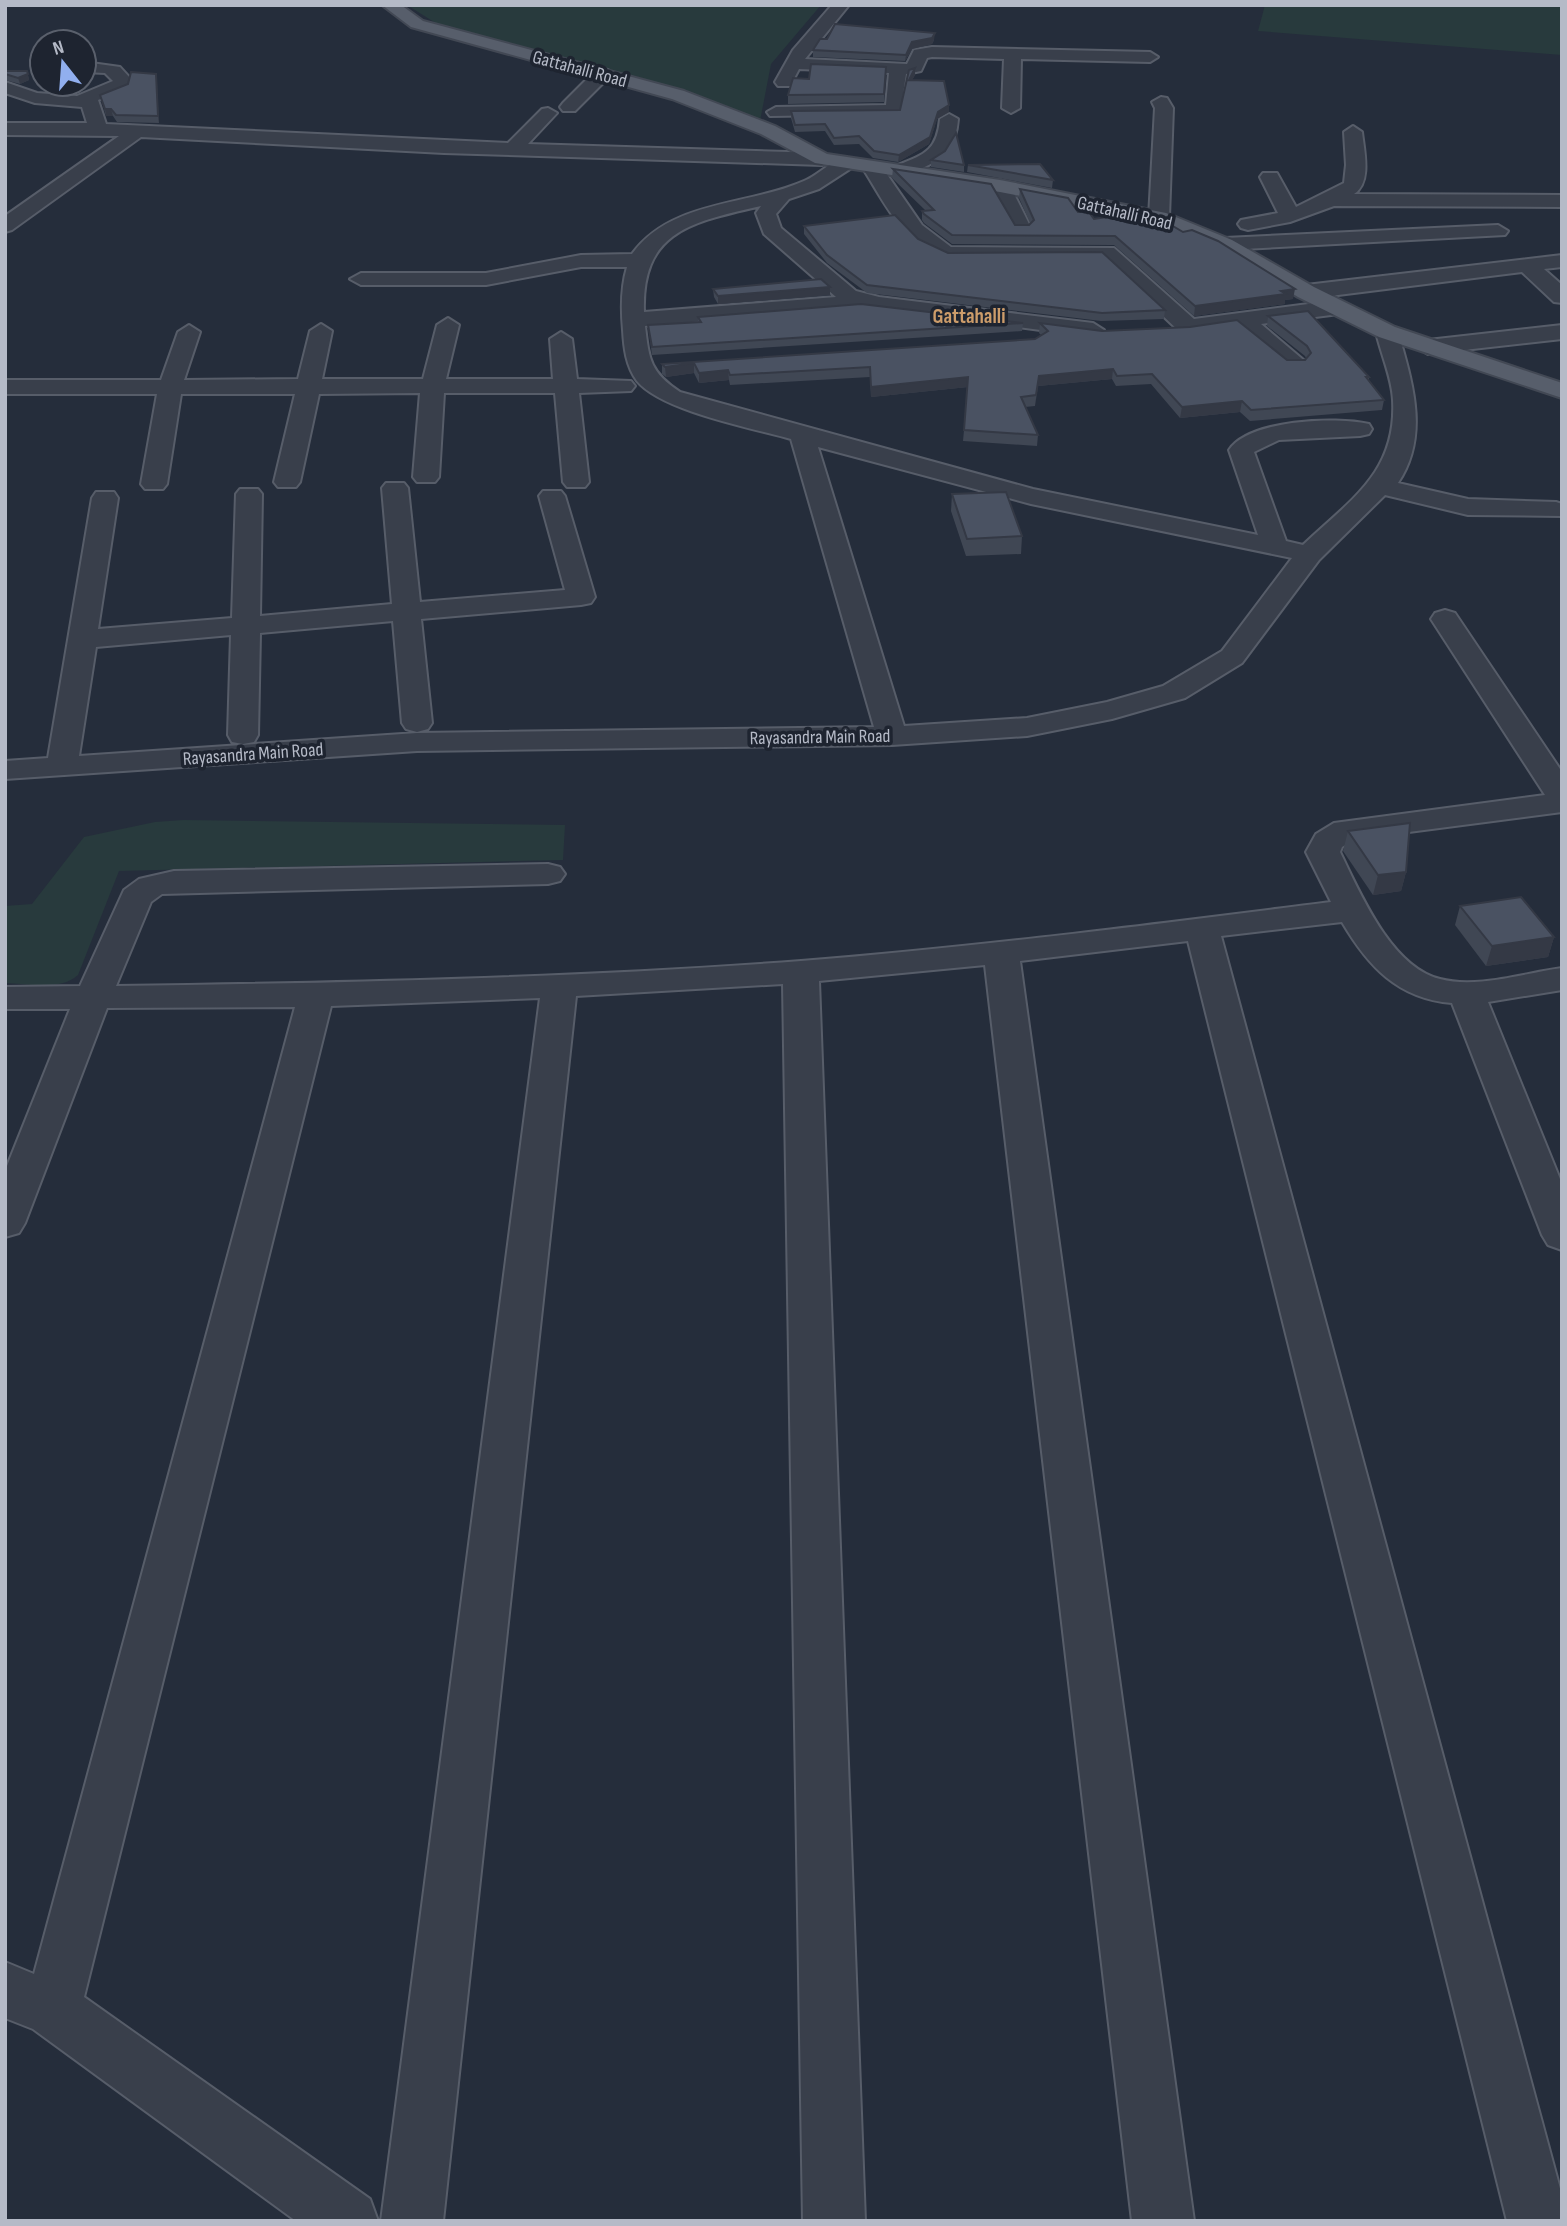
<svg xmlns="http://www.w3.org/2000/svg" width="1567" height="2226" viewBox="0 0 1567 2226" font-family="'Sofia Sans Condensed',sans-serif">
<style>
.green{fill:#283a3d}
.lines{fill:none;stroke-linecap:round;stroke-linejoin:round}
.minor-casing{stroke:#575d69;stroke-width:4}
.major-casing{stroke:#424854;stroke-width:4}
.minor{fill:#393f4b;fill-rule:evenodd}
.major{fill:#575e6b;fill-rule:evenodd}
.wall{fill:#404754}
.shaded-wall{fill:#343945}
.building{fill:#4a5262;stroke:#343945;stroke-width:2}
.labels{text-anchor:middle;stroke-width:7;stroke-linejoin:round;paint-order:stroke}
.far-street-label{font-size:19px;fill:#b5bac7;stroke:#1e2430}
.far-quarter-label{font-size:21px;font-weight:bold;fill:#cc9c6a;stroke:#1e2430}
</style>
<rect width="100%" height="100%" fill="#252d3b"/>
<!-- green -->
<g class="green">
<path d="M407,5H821L771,64L760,121L642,78L442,27Z"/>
<path d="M1265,5H1562V55L1258,31Z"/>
<path d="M183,820L565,825L563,860L119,871L78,975C61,991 28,984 5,983V906L32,904L84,837L155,822Z"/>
</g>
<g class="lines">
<!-- minor casing -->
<g class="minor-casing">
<g id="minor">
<path d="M832,5H849L805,59L907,64L914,50L932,47L1150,52L1158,57L1150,62L1021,59L1020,108L1011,113L1002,108L1004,59L932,57L927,58L921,71L906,74L900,114L770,116L767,112L776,107L886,105L889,73L799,69L790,86H778L775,82L793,50Z"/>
<path d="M84,62L120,67L130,78L128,88L98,100L106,124L508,143L542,109L548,108L557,113L528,144L822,153L832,159L822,165L444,153L141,137L12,230L5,232V216L119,136L5,135V123H87L82,107L35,103L5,93V82L37,93L77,96L113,81L105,73L84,72Z"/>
<path d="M602,69L608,70L611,74L608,78L575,111H563L560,107L563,103L596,70Z"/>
<path d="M1161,97L1167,98L1173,108L1169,217L1159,223L1149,217L1155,108L1152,102Z"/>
<path d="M949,114L958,119C956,146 945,159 920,169C911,173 903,178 893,175L890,171L893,167C922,155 937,153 940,119Z"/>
<path d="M1353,126L1362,132C1364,151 1372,182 1354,194L1562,195V207L1334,206L1290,222L1248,230L1241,228L1238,224L1241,220L1278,213L1260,177L1263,173H1277L1296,207L1344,183L1346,165L1344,132Z"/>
<path d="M846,157L856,163L853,167L819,189L789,199L776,214L781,228L856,291L879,297L1093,323L1104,330L1093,337L866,307L645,326C649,360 650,372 680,392L1033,489L1258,535L1229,450C1249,420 1335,416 1369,424L1372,429L1369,434L1360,436L1279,440L1254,452L1286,541L1303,545C1350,500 1397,473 1393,400C1392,378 1381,354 1376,332L1387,325L1398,332C1412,382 1430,435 1398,483L1468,499L1556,502L1562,504V516L1468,515L1385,495L1319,560L1242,663L1185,698L1112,719L1027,736L892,745L417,751L5,779V761L48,758L92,498L96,492H114L118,498L98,629L232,618L236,494L240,489H258L262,494L260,616L392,604L382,488L386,483H404L408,488L420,602L565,590L539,496L543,491H561L565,496L595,597L591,603L581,605L421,619L432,723L428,729L417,732L406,729L402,723L393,621L260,633L258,735L254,742L243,744L232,742L228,735L231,635L96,647L79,756L417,733L874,727L791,439C752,428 662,411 637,381C626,366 624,348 623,330C621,309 621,287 627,267H581L486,285H361L350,279L361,273H486L581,255L632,254C671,200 748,206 804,181C819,175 830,161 846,157ZM761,206L756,213L764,234L836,297L644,312C641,230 693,222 761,206ZM818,447L1031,504L1292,558L1222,651L1163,686L1107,702L1027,718L904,726Z"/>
<path d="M872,161L879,163L922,225L951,247L1114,248L1194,319L1339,300L1350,307L1339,314L1261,324L1307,363L1303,368H1287L1237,327L1189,334L1180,332L1102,258L948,259C905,249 884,201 862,167Z"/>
<path d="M1000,180L1010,186L1031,228L1028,232H1014L1011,228L990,186Z"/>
<path d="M1498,225L1508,231L1505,235L1225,250L1215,244L1225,238Z"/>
<path d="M1562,255V267L1544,269L1562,285V303L1554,302L1522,272L1306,299L1295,292L1306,285Z"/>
<path d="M448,318L459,325L446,379H553L550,339L561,332L572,339L577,379L631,381L635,386L631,391L579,393L589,482L585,487H567L563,482L555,393H444L439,477L435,482H417L413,477L420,393L319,394L300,482L296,487H278L274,482L295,394H181L167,484L163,489H145L141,484L157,394H5V380H161L178,332L189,325L200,332L184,380L298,379L310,331L321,324L332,331L322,379H423L437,325Z"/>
<path d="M1562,325V339L1428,354L1417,347L1428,340Z"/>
<path d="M1445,610L1455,613L1562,772V812L1355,839L1342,847L1340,852C1360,893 1391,967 1440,979C1477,989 1524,973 1562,968V990L1488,1002L1562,1184V1250L1548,1245L1542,1235L1452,1003C1398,999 1368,966 1342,922L1221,936L1562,2196V2221H1507L1188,941L1020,961L1194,2221H1132L985,965L819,981L865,2221H803L783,984L576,996L443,2221H381L540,998L331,1006L84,1997L370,2199L378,2221H296L33,2029L5,2018V1962L34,1974L295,1007L107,1008L25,1223L19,1233L5,1237V1171L70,1009H5V987L80,986L124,890L139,879L174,871L548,864L560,867L565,874L560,881L548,884L162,894L151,902L116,986C344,983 573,978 801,961C979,947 1155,924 1331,902L1306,852L1316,834L1334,823L1545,795L1431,619L1435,613Z"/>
</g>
</g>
<!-- major casing -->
<g class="major-casing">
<path id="major" d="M382,5H401L423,21L684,91L775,126L827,154L1000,180L1166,213L1232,240L1314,287L1395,327L1562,383V398L1379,337L1298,297L1218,248L1154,222L1000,192L815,163L761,134L672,99L411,27Z"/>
</g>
<!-- minor -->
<use href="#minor" class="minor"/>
<!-- major -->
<use href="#major" class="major"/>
</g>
<!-- wall -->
<g class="wall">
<path d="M934,40L932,44L912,49L905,61L813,57V50Z"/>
<path d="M886,67L884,102L788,104V95L809,79Z"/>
<path d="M909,70L915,75L912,80L949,112L937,119L929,144L898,162L873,158L859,144L834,145L825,131L795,132L791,118V111L900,110Z"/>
<path d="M5,71H27L29,80L20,84L5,80Z"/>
<path d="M156,74L159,123L117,122L113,116H106L100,95Z"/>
<path d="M931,160L964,165V172L931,167Z"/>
<path d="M968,165L1053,180L1052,188L967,172Z"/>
<path d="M893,169L1015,225H1029L1030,223L1019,198L1020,189L1293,299L1285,300V304L1194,316L1114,245L952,244L924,223L922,220V211L925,210L892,178Z"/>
<path d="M804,226L918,239L948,253L1165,310L1164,319L1101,321L867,293L827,263L804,234Z"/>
<path d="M713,289L830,295L718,304L714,297Z"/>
<path d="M1268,316L1369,377V381L1384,400L1382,410L1250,421L1240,412L1180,418L1151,384L1116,386L1112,379L1038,386L1035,406L1025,407L1038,435L1037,446L963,441L968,387L871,397L870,377L730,385L729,380L699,383L694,373L666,377L662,374V364L1035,339L1041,335L1039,333L1040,323L1287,360H1305L1306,358L1305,356L1267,326Z"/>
<path d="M698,317L1023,323L1022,331L652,355L648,325L698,322Z"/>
<path d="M952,494L1022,536L1021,554L966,556L951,511Z"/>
<path d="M1348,831L1406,872L1401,891L1373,895L1343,851Z"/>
<path d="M1460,906L1554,937L1548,957L1486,966L1455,925Z"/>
</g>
<!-- shaded-wall -->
<g class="shaded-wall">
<path d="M935,33L934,40L932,44L912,49L905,61L906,55L912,42Z"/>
<path d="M915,68V75L909,86V80Z"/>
<path d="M28,74L29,80L20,84L18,78Z"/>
<path d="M156,74L157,81L159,123L158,116Z"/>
<path d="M949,105V112L937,119L929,144L898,162L899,155L938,112Z"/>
<path d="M105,109H111L113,116H106Z"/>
<path d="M830,287V295L718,304V296Z"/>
<path d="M1295,289L1293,299L1285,300V304L1194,316L1195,306Z"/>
<path d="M694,363V373L666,377L665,367Z"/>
<path d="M1113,369L1112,379L1038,386L1035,406L1039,376Z"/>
<path d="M728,370L729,380L699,383V373Z"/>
<path d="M968,377V387L871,397V387Z"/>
<path d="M1242,401L1240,412L1180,418L1182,407Z"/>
<path d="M1406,872L1401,891L1373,895L1378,875Z"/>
<path d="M1554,937L1548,957L1486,966L1492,946Z"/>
</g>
<!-- building -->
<g class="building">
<path d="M835,24L935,33L932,38L912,42L906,55L813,50L820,39H827Z"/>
<path d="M811,64L886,67L884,94L788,95L793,78L809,79Z"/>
<path d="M915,68L909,80L944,81L949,105L938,112L930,137L899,155L874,151L859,136L834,138L825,124L795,125L791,111L900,110L909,70Z"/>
<path d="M5,71H27L28,74L18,78L5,74Z"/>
<path d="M131,72L156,74L158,116L116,115L111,109H105L100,95L128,84Z"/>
<path d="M956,133L964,165L931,160L945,151Z"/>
<path d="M1040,164L1053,180L968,165Z"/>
<path d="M893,169L991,184L1015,225H1029L1034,220L1020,189L1068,198L1078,212L1088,211L1094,219L1141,212L1154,215L1183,232L1192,230L1218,241L1295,289L1281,291L1286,294L1195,306L1115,236L952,235L924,214L922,211L934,210Z"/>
<path d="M895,215L918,239L948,253L1102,252L1165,310L1102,313L867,285L827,255L804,226Z"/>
<path d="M821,279L830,287L718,296L713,289Z"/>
<path d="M861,304L1023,323L652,347L648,325L701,322L698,317Z"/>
<path d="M1308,311L1369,377H1366L1384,400L1251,410L1242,401L1182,407L1152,374L1117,376L1113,369L1039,376L1036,395L1021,397L1038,435L964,430L968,377L871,387L870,367L730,375L728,370L699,373L694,363L665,367L662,364L1035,339L1048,331L1040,323L1102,331L1190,327L1237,320L1287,360H1305L1311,353L1307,346L1268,316Z"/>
<path d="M1006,492L1022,536L967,539L952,494Z"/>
<path d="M1410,823L1406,872L1378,875L1348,831Z"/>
<path d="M1521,897L1554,937L1492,946L1460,906Z"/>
</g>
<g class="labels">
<!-- far-street labels -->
<g class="far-street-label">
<text transform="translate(580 68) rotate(15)" y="7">Gattahalli Road</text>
<text transform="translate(1125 212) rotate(13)" y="7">Gattahalli Road</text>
<text transform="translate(820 736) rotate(-1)" y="7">Rayasandra Main Road</text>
<text transform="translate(253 753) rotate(-4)" y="7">Rayasandra Main Road</text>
</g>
<!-- far-quarter labels -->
<g class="far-quarter-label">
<text x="969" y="323">Gattahalli</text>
</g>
</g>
<!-- border -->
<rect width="1567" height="2226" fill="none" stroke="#b5bac7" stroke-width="14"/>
<!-- north arrow -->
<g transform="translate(63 63) rotate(343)"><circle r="33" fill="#1e2430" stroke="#5a606c" stroke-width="2"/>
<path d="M0-5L12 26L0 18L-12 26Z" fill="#91afef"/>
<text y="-10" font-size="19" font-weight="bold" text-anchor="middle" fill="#b5bac7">N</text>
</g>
</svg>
